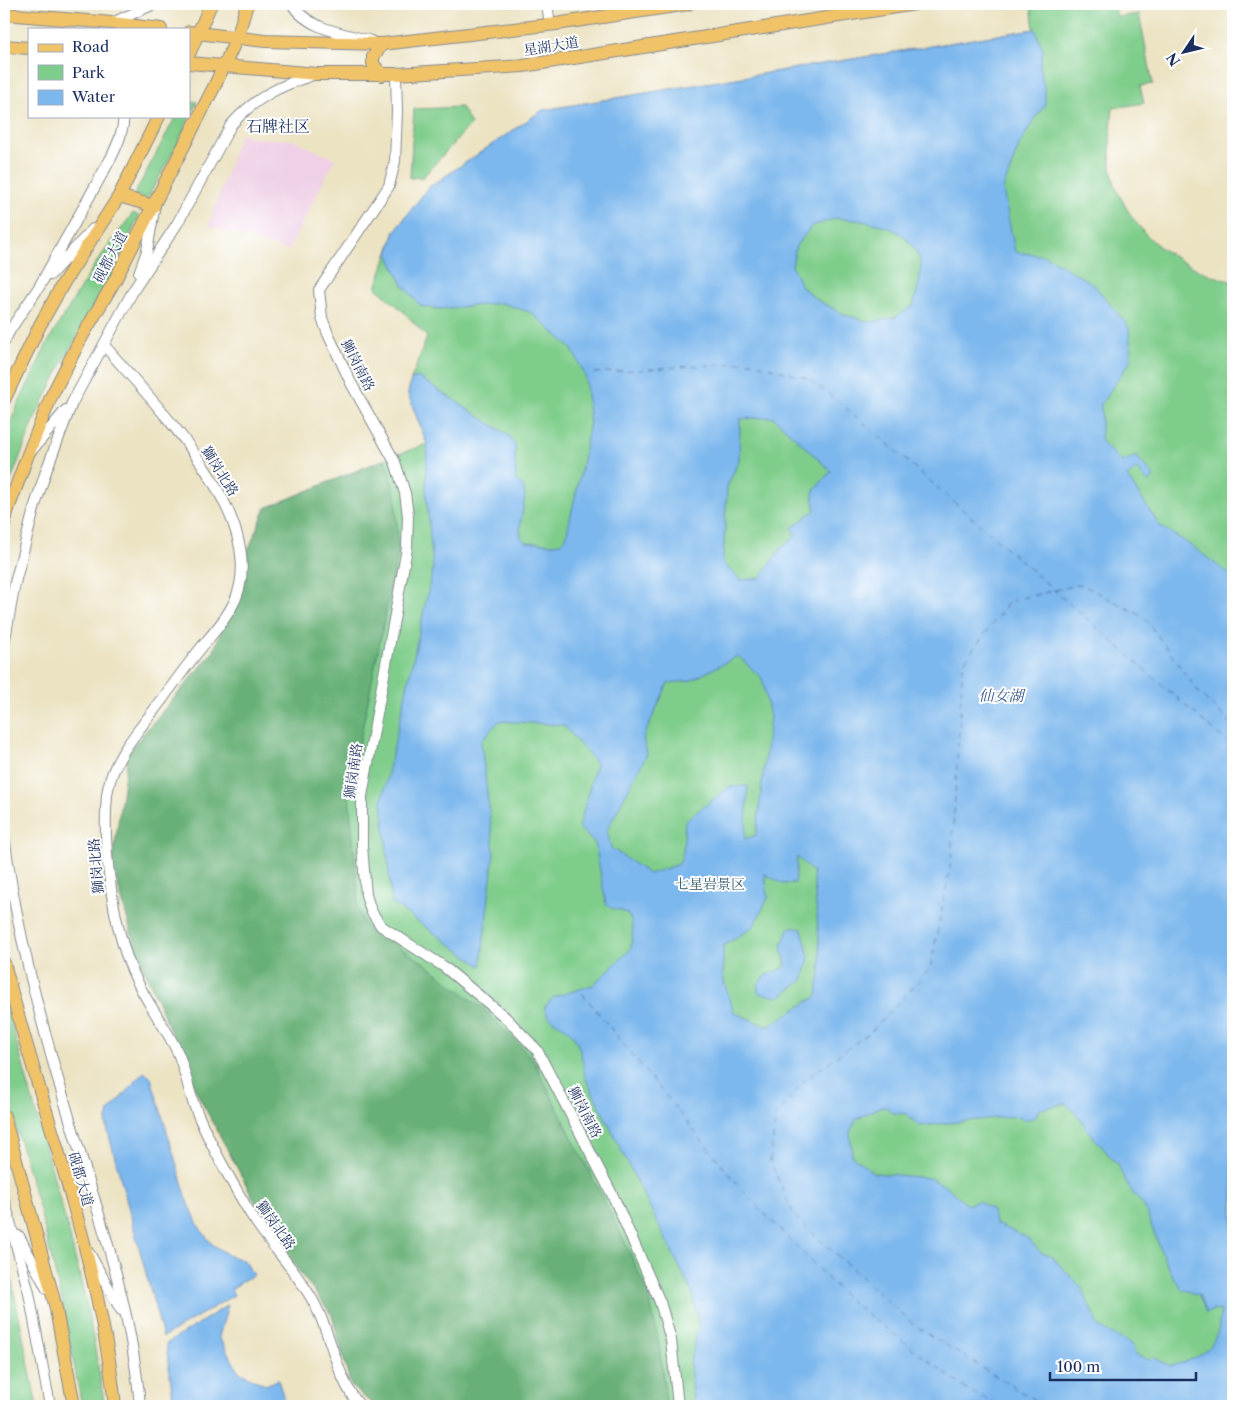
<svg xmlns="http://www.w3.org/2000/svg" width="1237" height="1410" viewBox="0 0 1237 1410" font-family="'Libre Caslon Text','Noto Serif SC',serif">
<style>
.built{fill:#efd0e6}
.green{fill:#7fcd8b;stroke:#4d7e74}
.forest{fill:#67b077;stroke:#41706a}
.water{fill:#7cb7ed;stroke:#4c73a6;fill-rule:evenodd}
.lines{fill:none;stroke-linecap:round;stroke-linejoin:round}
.ferry{stroke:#385889;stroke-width:1;stroke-dasharray:6 5;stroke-linecap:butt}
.minor-casing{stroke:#848990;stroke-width:12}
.major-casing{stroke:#848990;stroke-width:14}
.minor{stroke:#fff;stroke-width:10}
.major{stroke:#f1c369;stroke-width:12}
.labels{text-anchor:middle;stroke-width:4;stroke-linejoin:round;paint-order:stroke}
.street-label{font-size:14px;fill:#1b2f5e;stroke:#fff}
.park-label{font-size:14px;fill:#395e6c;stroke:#fff}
.water-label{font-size:15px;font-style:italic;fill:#385889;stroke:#fff}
.quarter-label{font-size:16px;fill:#1b2f5e;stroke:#fff}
</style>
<rect width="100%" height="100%" fill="#fff"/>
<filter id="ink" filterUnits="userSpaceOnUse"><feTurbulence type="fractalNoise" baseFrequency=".02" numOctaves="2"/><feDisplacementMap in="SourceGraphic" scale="10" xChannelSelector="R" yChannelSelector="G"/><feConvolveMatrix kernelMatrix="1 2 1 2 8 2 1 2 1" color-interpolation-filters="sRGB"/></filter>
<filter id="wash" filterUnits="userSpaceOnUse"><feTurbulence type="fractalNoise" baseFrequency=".0096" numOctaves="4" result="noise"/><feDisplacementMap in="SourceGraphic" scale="20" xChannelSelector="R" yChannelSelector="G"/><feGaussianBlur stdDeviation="1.12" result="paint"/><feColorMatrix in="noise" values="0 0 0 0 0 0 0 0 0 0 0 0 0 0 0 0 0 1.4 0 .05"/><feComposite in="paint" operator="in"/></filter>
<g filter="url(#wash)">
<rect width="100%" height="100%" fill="#ece3c3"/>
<!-- built -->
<path class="built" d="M240,133L252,138L293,140L335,159L288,251L209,226Z"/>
<!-- green -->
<g class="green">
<path d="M1049,4H1114L1117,17L1139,14L1153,84L1140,86L1144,103L1113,108C1111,130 1108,151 1112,173C1116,196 1137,228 1155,243C1174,260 1209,276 1233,282V1406H375L351,1386L332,1315L277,1242L195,1089L136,950L128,752L214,651L249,548L266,508L385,459L427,444L408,394L411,380L427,337L403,311L376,288L395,231L428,188L543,110L1034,29L1031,6Z"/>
<path d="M189,101L197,102L177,145L147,199L134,195L176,116H189Z"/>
<path d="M461,107L471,124L423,177L410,178L414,109Z"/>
<path d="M133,213L139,216L110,279L66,356L35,418L11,480L4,503V437L16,409L48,342L93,267Z"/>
<path d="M4,995C30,1095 60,1193 84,1294C93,1331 98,1369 105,1406H82L62,1302L40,1211L4,1086Z"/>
<path d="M4,1242L37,1406H4Z"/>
</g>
<!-- forest -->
<path class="forest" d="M385,459L396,497L398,552L349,795L358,895L357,908L365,926L423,962L486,1011L532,1058L623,1238L649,1296L659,1344L667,1406H375L351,1386L332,1315L277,1242L195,1089L136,950L112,864L128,752L214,651L249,548L266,508Z"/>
<!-- water -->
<g class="water">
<path d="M1035,29L1043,50L1040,67L1045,91V105L1034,119L1019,146L1003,189L1015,252L1046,256L1093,284L1129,327L1131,360L1101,404V442L1122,462L1136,456L1154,476L1149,483L1137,469L1127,477L1160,526L1189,544L1233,577V1406H693L690,1363L699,1325L692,1292L585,1077C582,1060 581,1041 567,1029C554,1020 552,1024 544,1008L554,997L593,985L631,949C632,939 636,918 624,912C617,908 615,912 606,904L595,843L579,828L596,763L563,725L499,721L481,741L494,852L481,966L392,903L382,801L433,569L426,491L427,444L408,394L411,380L418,377L508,435L515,445L516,480L523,487L525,495L520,527L521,537L526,542L554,544L561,543L566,537L581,471L590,423L585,375L572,349L532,313L502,303L439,309L421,306L403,285L388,254L395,231L428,188L543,110ZM837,218C864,221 901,223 915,250C917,253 920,258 920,261C923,274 916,294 913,306L894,318L870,322L845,315L817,300L801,286L792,266L796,246L812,226ZM773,417L831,471L813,492L815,510L792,528L796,536L782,547L760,578L741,580L723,563L727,487L739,460L740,419ZM738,656L762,678L770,717L756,835L745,839L748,786L729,787L685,821L683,853L679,864L649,874L611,848L607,830L647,754L643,738L668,683L690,681ZM797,857L813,872L821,962L817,996L767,1027L734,1012L723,978V946L753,927L768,898L765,874L783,884L795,883ZM1065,1103L1080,1118L1088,1131L1117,1164L1131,1191L1144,1206L1165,1261L1173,1276L1182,1289L1199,1295L1206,1313L1214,1310L1221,1311C1219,1318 1220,1325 1218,1331C1209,1356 1193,1360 1170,1366L1155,1358L1146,1359L1135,1354L1132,1344L1107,1332L1098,1326L1082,1288L1052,1257L1040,1252L1026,1237L996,1224L991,1209L978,1201L967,1205L946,1186L929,1178L874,1173L852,1156L850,1132L856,1120L877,1108L886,1107L893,1113L907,1114L919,1126L1015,1116L1025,1120L1036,1117L1038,1110Z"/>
<path d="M790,927L802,929L809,957L803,980L779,997L758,993V984L767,975L786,967L782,944Z"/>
<path d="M144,1072L151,1078L187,1199L199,1227L211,1243L228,1255L245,1261L253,1275L231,1289L234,1295L163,1337L106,1124L109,1111Z"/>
<path d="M228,1305L219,1337L239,1372L265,1385L278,1380L285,1401L290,1406H174L166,1344Z"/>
</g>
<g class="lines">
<!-- ferry -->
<g class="ferry">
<path d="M594,373L751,362L809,379L857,417L1233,747"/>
<path d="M582,993L748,1197L850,1301L966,1389L1001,1406"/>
<path d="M1044,1406L915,1326L795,1217L770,1161L776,1115L807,1078L872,1031L930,969L951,863L963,663L1010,601L1081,584L1144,617L1200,694L1233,725"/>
</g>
</g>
</g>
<g filter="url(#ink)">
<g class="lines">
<!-- minor casing -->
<g class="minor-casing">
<g id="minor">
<path d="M292,4C308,30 344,33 371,41"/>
<path d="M547,4L550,25"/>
<path d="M112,23L154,4"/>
<path d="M396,74L397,111L395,161L389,186L319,290L322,318L328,334L351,383L395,462L405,493L408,516L407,548L362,796V846L366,895L371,911L381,926L443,966L505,1017L537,1050L613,1196L660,1302L671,1340L678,1406"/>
<path d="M139,273L147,251L154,210"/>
<path d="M50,275L93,229"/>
<path d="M4,342L10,330L39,287L111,158C118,144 123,132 124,116"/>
<path d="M104,345C153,403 269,516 236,598C228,617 214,632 201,648C187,665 174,683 161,701C140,729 111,759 107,795C102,847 113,932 136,979C148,1005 166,1027 178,1053C185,1070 188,1088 194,1105C209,1143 229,1178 250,1213C269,1244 296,1270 313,1301C332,1334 335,1377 360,1406"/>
<path d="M32,450L66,410"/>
<path d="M4,644L15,583L34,509L46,471L72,403L133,291L177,224L231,125C256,97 279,86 313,75"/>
<path d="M4,835C17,936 44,1034 73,1130C101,1221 132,1311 140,1406"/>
<path d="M4,1199L29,1293L50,1406"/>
<path d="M19,1236L47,1289"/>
<path d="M89,1253L121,1310"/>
</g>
</g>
<!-- major casing -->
<g class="major-casing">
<g id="major">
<path d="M4,14L112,23L161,29"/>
<path d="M189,32L265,41L382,44L556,24L688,4"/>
<path d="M382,44L373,57V64L382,75"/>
<path d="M4,46L29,48"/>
<path d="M189,54L211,4"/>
<path d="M189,63L317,74H396L523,66L915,4"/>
<path d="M119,196L154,206"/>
<path d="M4,400L40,325L64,282L119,196L159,116"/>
<path d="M4,526L7,512L27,457L51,397L80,340L114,282L214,87L237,38L247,4"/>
<path d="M4,963C41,1110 99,1254 115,1406"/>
<path d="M4,1116L55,1304L74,1406"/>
</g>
</g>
<!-- minor -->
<use href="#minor" class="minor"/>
<!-- major -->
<use href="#major" class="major"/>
</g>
</g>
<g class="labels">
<!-- street labels -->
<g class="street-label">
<text transform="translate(551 46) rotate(-9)" y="5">星湖大道</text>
<text transform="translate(110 257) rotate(-62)" y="5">砚都大道</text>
<text transform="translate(358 365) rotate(63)" y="5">狮岗南路</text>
<text transform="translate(220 471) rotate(58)" y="5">獅岗北路</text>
<text transform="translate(353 771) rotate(-82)" y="5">狮岗南路</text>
<text transform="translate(96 866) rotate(-95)" y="5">獅岗北路</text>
<text transform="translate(585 1112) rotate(63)" y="5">狮岗南路</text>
<text transform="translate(81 1179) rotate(74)" y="5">砚都大道</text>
<text transform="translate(276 1225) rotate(55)" y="5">獅岗北路</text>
</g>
<!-- park labels -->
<g class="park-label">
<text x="710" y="889">七星岩景区</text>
</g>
<!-- water labels -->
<g class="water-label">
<text x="1001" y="701">仙女湖</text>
</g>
<!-- quarter labels -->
<g class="quarter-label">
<text x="278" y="132">石牌社区</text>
</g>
</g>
<!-- margin -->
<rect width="1237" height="1410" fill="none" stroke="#fff" stroke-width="20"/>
<!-- legend -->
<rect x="28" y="28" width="162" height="90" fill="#ffffff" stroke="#a4acbf"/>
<rect x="38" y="44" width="25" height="8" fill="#f1c369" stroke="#a4acbf"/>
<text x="72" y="52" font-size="15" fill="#1b2f5e">Road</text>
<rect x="38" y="65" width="25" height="15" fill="#7fcd8b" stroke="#a4acbf"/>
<text x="72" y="78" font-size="15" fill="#1b2f5e">Park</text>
<rect x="38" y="90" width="25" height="15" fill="#7cb7ed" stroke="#a4acbf"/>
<text x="72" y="102" font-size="15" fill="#1b2f5e">Water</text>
<!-- north arrow -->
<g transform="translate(1184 52) rotate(235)" stroke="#ffffff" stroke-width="4" paint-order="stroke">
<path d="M0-4L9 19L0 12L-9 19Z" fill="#1b2f5e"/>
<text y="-8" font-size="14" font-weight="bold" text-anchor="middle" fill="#1b2f5e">N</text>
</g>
<!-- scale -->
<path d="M1050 1372v8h146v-8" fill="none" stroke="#1b2f5e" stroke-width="2.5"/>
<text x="1057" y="1372" font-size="15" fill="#1b2f5e" stroke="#ffffff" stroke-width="4" paint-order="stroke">100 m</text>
</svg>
